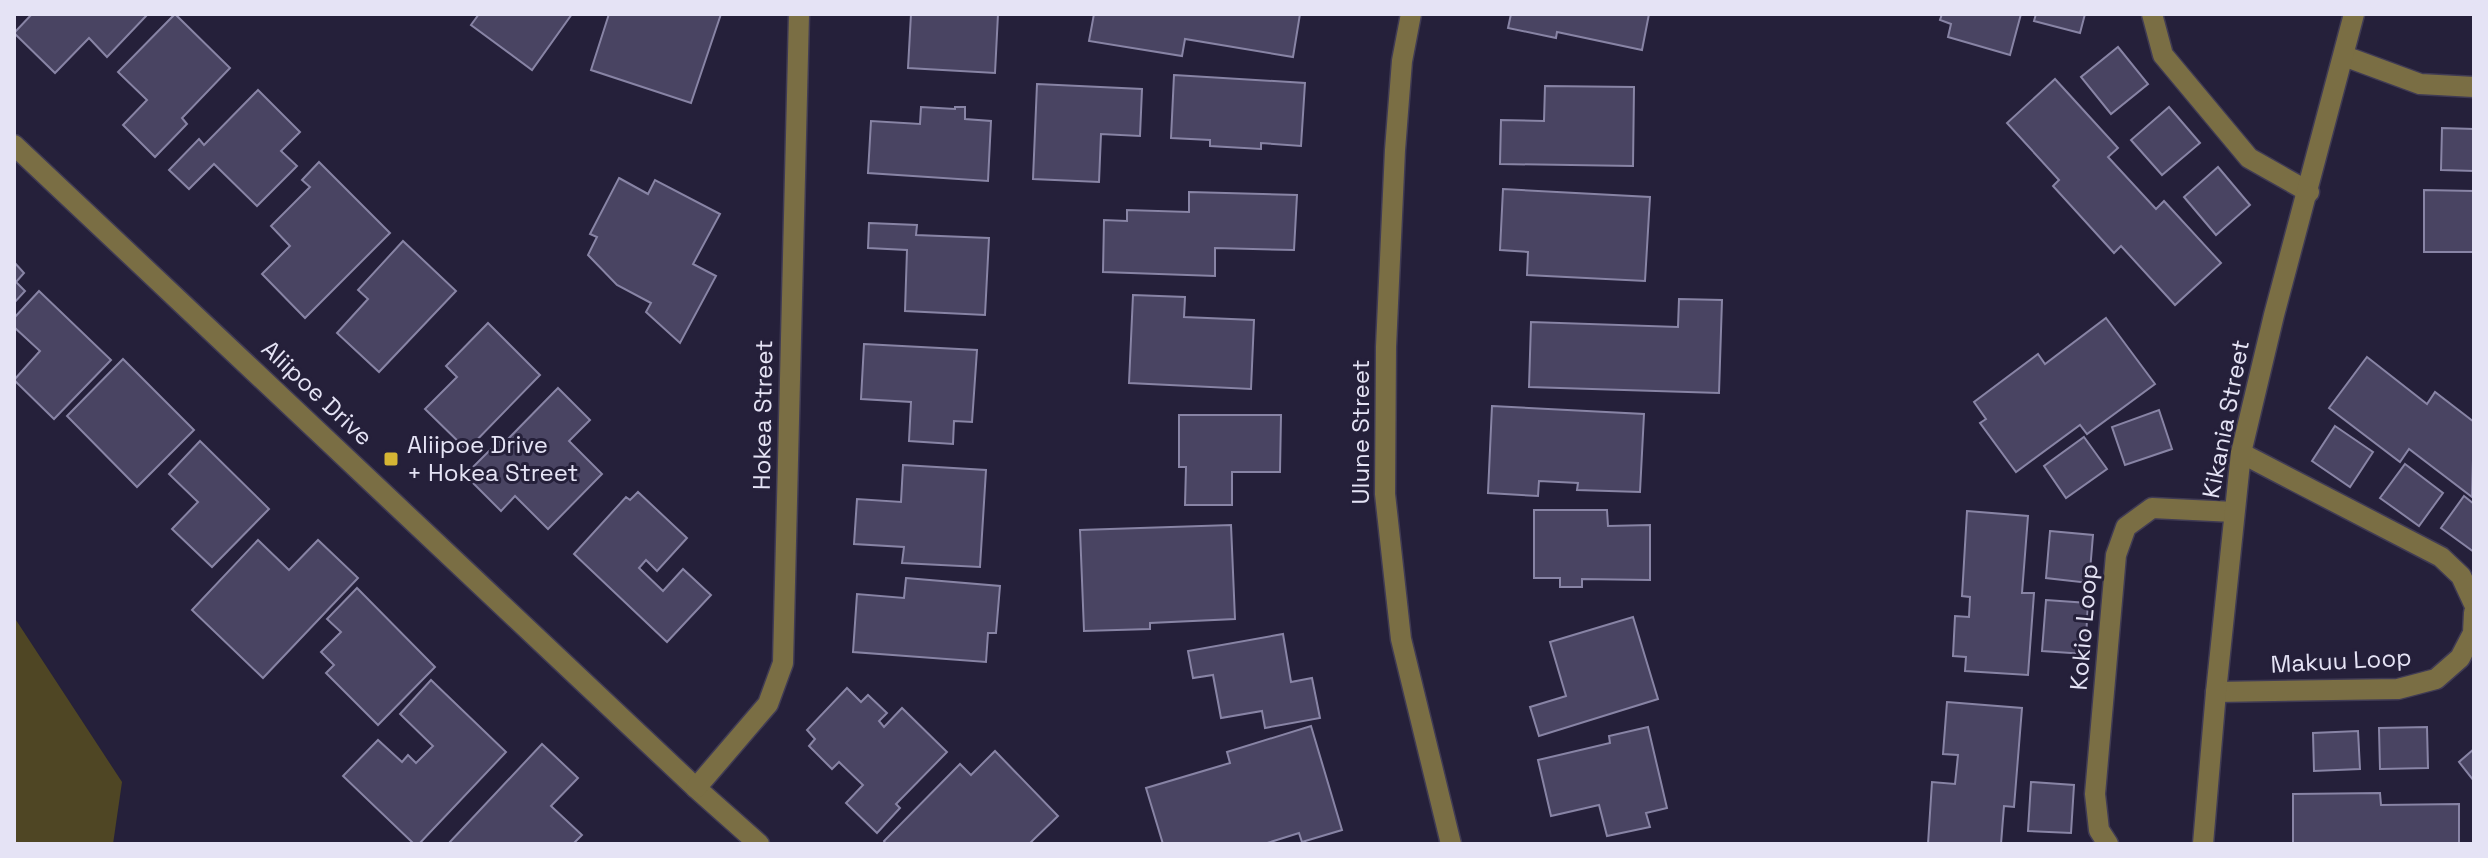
<svg xmlns="http://www.w3.org/2000/svg" width="2488" height="858" viewBox="0 0 2488 858" font-family="'Space Grotesk',sans-serif">
<style>
.green{fill:#4f4624}
.building{fill:#494462;stroke:#8884a5;stroke-width:2}
.lines{fill:none;stroke-linecap:round;stroke-linejoin:round}
.minor-casing{stroke:#403b54;stroke-width:23}
.minor{stroke:#7a6e44;stroke-width:20}
.poi-dot{fill:#d5b534;stroke:#25203a;stroke-width:3}
.labels{text-anchor:middle;stroke-width:6;stroke-linejoin:round;paint-order:stroke}
.street-label{font-size:24px;fill:#e5e3f5;stroke:#25203a}
.poi-label{font-size:24px;fill:#e5e3f5;stroke:#25203a;text-anchor:start}
</style>
<rect width="100%" height="100%" fill="#25203a"/>
<!-- green -->
<path class="green" d="M14,617L122,782L113,844H14Z"/>
<!-- building -->
<g class="building">
<path d="M32,14H148L107,57L89,38L55,73L14,33Z"/>
<path d="M175,14L230,68L182,118L187,124L155,157L123,125L147,100L118,72Z"/>
<path d="M479,14H572L532,70L471,25Z"/>
<path d="M609,14H721L691,103L591,70Z"/>
<path d="M911,14H998L995,73L908,68Z"/>
<path d="M1094,14H1300L1293,57L1185,39L1182,56L1089,41Z"/>
<path d="M1511,14H1649L1642,50L1557,32L1556,38L1508,28Z"/>
<path d="M1942,14H2021L2010,55L1948,37L1951,24L1940,20Z"/>
<path d="M2036,14H2085L2080,33L2034,21Z"/>
<path d="M2118,47L2148,84L2111,114L2081,77Z"/>
<path d="M1174,75L1305,83L1301,146L1261,143V149L1210,146V140L1171,138Z"/>
<path d="M2055,79L2118,148L2108,157L2156,209L2164,201L2221,263L2175,305L2121,246L2114,253L2053,186L2059,180L2007,123Z"/>
<path d="M1037,84L1142,89L1140,136L1101,134L1099,182L1033,179Z"/>
<path d="M1545,86L1634,87L1633,166L1500,164L1501,120L1544,121Z"/>
<path d="M258,90L300,132L281,151L297,166L257,206L214,164L189,189L169,170L199,139L204,145Z"/>
<path d="M921,107L955,109V107H965V119L991,121L988,181L868,173L871,121L920,124Z"/>
<path d="M2169,107L2200,143L2162,175L2131,140Z"/>
<path d="M2442,128L2474,129V171L2441,170Z"/>
<path d="M319,162L390,233L305,318L262,274L290,246L271,226L310,187L302,180Z"/>
<path d="M2218,167L2250,205L2216,235L2184,197Z"/>
<path d="M619,178L648,194L655,180L720,214L693,264L716,276L680,343L646,312L651,303L617,285L588,255L597,237L590,234Z"/>
<path d="M1503,189L1650,197L1645,281L1527,275L1528,252L1500,250Z"/>
<path d="M2424,190L2474,191V252H2424Z"/>
<path d="M1189,192L1297,195L1294,250L1215,248V276L1103,272L1104,220L1127,221V210L1189,212Z"/>
<path d="M869,223L917,225L916,235L989,238L985,315L905,311L907,250L868,248Z"/>
<path d="M403,241L456,291L379,372L337,333L368,299L358,290Z"/>
<path d="M14,262L24,273L16,282L25,291L14,303Z"/>
<path d="M39,291L111,360L54,419L14,380L40,351L14,327V318Z"/>
<path d="M1133,295L1185,297L1184,317L1254,320L1251,389L1129,383Z"/>
<path d="M1679,299L1722,300L1719,393L1529,387L1531,322L1678,327Z"/>
<path d="M2106,318L2155,384L2087,434L2080,425L2016,472L1980,423L1986,419L1974,402L2038,354L2045,364Z"/>
<path d="M488,323L540,375L467,450L425,409L457,377L446,366Z"/>
<path d="M864,344L977,350L972,422L954,421L953,444L909,441L911,402L861,399Z"/>
<path d="M2367,357L2427,404L2435,392L2474,422L2472,497L2409,449L2400,462L2329,408Z"/>
<path d="M123,359L194,430L137,487L67,416Z"/>
<path d="M558,388L590,420L569,441L602,474L548,529L515,496L501,511L465,475L502,438L506,441Z"/>
<path d="M1492,406L1644,414L1640,492L1577,490L1578,483L1539,481L1538,496L1488,493Z"/>
<path d="M2159,410L2172,449L2125,465L2112,427Z"/>
<path d="M1179,415H1281L1280,472H1232V505H1185L1186,467H1179Z"/>
<path d="M2335,426L2373,452L2350,487L2312,461Z"/>
<path d="M2084,437L2107,469L2066,498L2044,466Z"/>
<path d="M200,441L269,509L212,567L172,529L198,502L169,474Z"/>
<path d="M2405,464L2443,493L2419,526L2380,498Z"/>
<path d="M903,465L986,470L980,567L902,563L904,547L854,544L857,499L901,502Z"/>
<path d="M638,492L687,538L657,571L646,560L639,568L663,591L683,569L711,595L667,642L574,554L626,497L630,500Z"/>
<path d="M2464,496L2474,504V552L2441,528Z"/>
<path d="M1534,510H1607L1608,526L1650,525V580L1582,579V587H1560V578H1534Z"/>
<path d="M1967,511L2028,516L2022,593H2034L2028,675L1965,671L1966,657L1953,656L1955,616L1969,617L1970,597L1962,596Z"/>
<path d="M1231,525L1235,619L1150,623V629L1084,631L1080,530Z"/>
<path d="M2050,531L2093,535L2089,583L2046,578Z"/>
<path d="M258,540L289,570L318,540L358,578L263,678L192,610Z"/>
<path d="M906,578L1000,586L996,633H988L986,662L853,652L857,594L904,598Z"/>
<path d="M357,588L435,667L378,725L326,673L334,665L321,652L341,632L327,619Z"/>
<path d="M2046,600L2088,603L2085,654L2042,651Z"/>
<path d="M1633,617L1658,699L1539,736L1530,707L1566,696L1550,642Z"/>
<path d="M1283,634L1291,682L1312,678L1320,718L1265,728L1262,711L1221,718L1213,675L1193,678L1188,651Z"/>
<path d="M431,680L506,752L419,844H414L343,776L378,740L402,762L408,755L416,763L433,746L400,714Z"/>
<path d="M847,688L861,702L868,695L887,713L879,721L884,727L902,708L947,752L896,804L900,808L877,833L846,803L863,785L839,762L832,769L809,746L815,739L807,730Z"/>
<path d="M1947,702L2022,708L2014,807L2004,806L2001,844H1928L1932,782L1955,784L1958,755L1943,754Z"/>
<path d="M1311,726L1342,830L1302,842L1299,833L1264,844H1163L1146,788L1230,763L1227,752Z"/>
<path d="M1648,727L1667,808L1646,813L1650,827L1607,836L1599,805L1551,816L1538,760L1610,743L1609,736Z"/>
<path d="M2427,727L2428,768L2380,769L2379,728Z"/>
<path d="M2358,731L2360,769L2314,771L2313,733Z"/>
<path d="M542,744L578,778L551,806L582,835L573,844H448Z"/>
<path d="M2474,749V781L2459,762Z"/>
<path d="M995,751L1058,816L1029,844H886L884,841L960,764L971,775Z"/>
<path d="M2031,782L2074,785L2071,833L2028,831Z"/>
<path d="M2380,793L2381,805L2459,804V844H2293V794Z"/>
</g>
<g class="lines">
<!-- minor casing -->
<g class="minor-casing">
<g id="minor">
<path d="M1411,14L1402,61L1395,150L1386,347L1385,494L1401,639L1451,844"/>
<path d="M2152,14L2163,55L2249,158L2309,192"/>
<path d="M2344,56L2420,84L2474,87"/>
<path d="M14,145L696,788L759,844"/>
<path d="M2241,453L2441,557L2461,576L2474,604"/>
<path d="M2216,692L2398,689L2436,679L2460,658L2473,633L2474,613"/>
<path d="M696,788L768,704L783,663L799,14"/>
<path d="M2108,844L2099,830L2095,794L2116,555L2126,527L2152,508L2234,512"/>
<path d="M2203,844L2216,692L2241,453L2274,315L2354,14"/>
</g>
</g>
<!-- minor -->
<use href="#minor" class="minor"/>
</g>
<!-- markers -->
<rect class="poi-dot" x="383" y="451" width="16" height="16" rx="4"/>
<g class="labels">
<!-- street labels -->
<g class="street-label">
<text transform="translate(317 393) rotate(43)" y="8">Aliipoe Drive</text>
<text transform="translate(763 415) rotate(-89)" y="8">Hokea Street</text>
<text transform="translate(2226 419) rotate(-79)" y="8">Kikania Street</text>
<text transform="translate(1361 432) rotate(-90)" y="8">Ulune Street</text>
<text transform="translate(2084 627) rotate(-85)" y="8">Kokio Loop</text>
<text transform="translate(2341 661) rotate(-3)" y="8">Makuu Loop</text>
</g>
<!-- poi labels -->
<g class="poi-label">
<text x="407" y="453">Aliipoe Drive<tspan x="407" dy="28">+ Hokea Street</tspan></text>
</g>
</g>
<!-- border -->
<rect width="2488" height="858" fill="none" stroke="#e5e3f5" stroke-width="32"/>
</svg>
